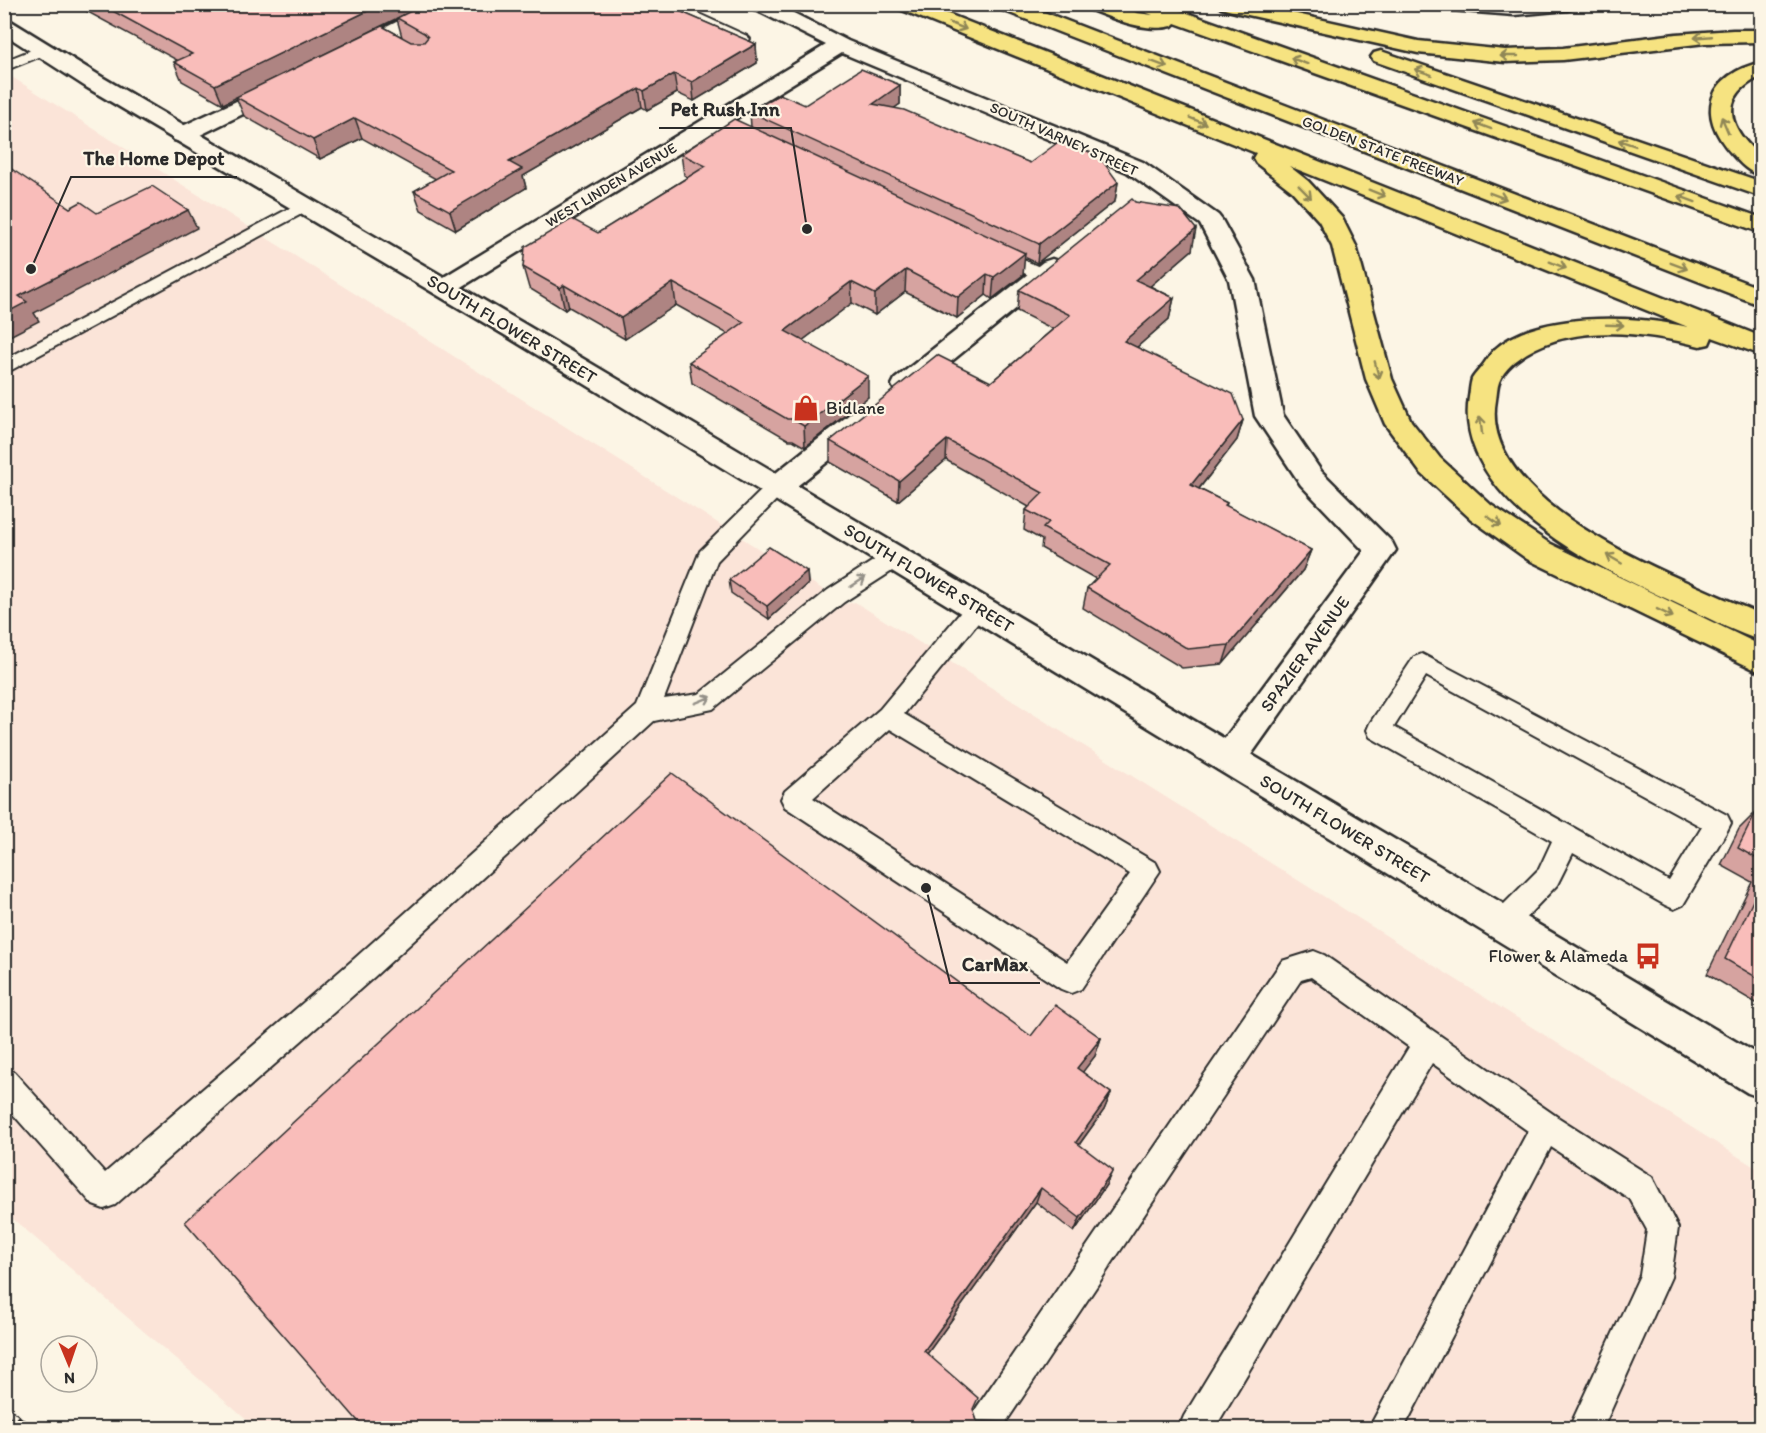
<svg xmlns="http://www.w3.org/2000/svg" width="1766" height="1433" viewBox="0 0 1766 1433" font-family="Itim,sans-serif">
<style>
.built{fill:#fbe4d8}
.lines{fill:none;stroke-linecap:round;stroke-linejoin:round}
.lane-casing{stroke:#2b2b2b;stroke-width:4}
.street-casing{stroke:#2b2b2b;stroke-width:5}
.secondary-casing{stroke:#2b2b2b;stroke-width:5}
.highway-casing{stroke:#2b2b2b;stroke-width:5}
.lane{fill:#fcf5e5;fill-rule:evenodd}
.street{fill:#fcf5e5;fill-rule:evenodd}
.secondary{fill:#fcf5e5;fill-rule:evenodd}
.highway{fill:#f6e381;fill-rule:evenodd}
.rail-casing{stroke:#2b2b2b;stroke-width:8}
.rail{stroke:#fcf5e5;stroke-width:5;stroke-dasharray:16;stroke-linecap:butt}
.wall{fill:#d6a3a0;stroke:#2b2b2b;stroke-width:1.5;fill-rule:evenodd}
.shaded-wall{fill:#ae8482;stroke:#2b2b2b;stroke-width:1.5}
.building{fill:#f9bdba;stroke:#2b2b2b;stroke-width:1.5}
.oneway{stroke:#908756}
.oneway2{stroke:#949088}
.labels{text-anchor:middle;stroke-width:4.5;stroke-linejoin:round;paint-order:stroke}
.far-street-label{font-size:15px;fill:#2b2b2b;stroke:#fcf5e5}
.street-label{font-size:18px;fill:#2b2b2b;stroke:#fcf5e5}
.poi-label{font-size:18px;fill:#2b2b2b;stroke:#fcf5e5;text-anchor:start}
.leader{fill:none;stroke:#2b2b2b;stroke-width:2}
.callout-dot{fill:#2b2b2b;stroke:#fcf5e5;stroke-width:2}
.callout-label{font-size:20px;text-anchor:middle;font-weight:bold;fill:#2b2b2b;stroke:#fcf5e5;stroke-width:4.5;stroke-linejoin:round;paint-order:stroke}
</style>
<rect width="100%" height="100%" fill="#fcf5e5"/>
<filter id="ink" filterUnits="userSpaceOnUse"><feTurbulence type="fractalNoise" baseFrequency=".0167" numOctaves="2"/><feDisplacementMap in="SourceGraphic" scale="12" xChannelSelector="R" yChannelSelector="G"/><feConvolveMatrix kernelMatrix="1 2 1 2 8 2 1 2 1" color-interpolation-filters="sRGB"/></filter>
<g filter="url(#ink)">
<!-- built -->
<path class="built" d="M4,72L846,604L855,602L1761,1171V1396L1748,1428H256L5,1212Z"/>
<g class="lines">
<!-- lane casing -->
<g class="lane-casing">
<g id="lane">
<path d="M671,4H685L686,8L747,36L750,39L747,42H737L674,13Z"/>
<path d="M44,45L52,50L49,53L4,71V61Z"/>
<path d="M303,201L309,202L312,206L309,210L4,374V360Z"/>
<path d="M993,247L1049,271L1052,275L1049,279H1037L987,256L984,252L987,248Z"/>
<path d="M777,480L784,482L787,487L784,492L717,561L664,699L699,694L828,590L887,552L895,550L903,552L906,558L903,564L844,602L713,709L654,721L374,977L115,1205L104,1209L93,1205L4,1104V1068L14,1072L105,1173L354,959L637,706L700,551L770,482Z"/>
<path d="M978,598L986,601L989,607L986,613L904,714L1156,863L1160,871L1081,989L1071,993L1061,989L785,807L781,799L785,791L880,709L970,601ZM890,729L1130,874L1067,962L813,798Z"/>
<path d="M1422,654L1727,815L1731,823L1727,831L1683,905L1674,909L1665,905L1573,853L1557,885L1512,932L1503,935L1494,932L1490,923L1494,914L1539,869L1552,841L1370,737L1367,730L1370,723L1414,657ZM1426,676L1702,827L1669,881L1394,727Z"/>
<path d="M1314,951L1324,955L1556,1116L1652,1177L1678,1228L1671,1277L1603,1428H1569L1640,1275L1647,1230L1630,1199L1551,1147L1404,1428H1369L1528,1131L1432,1063L1215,1428H1179L1184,1416L1409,1047L1311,977L1301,980L1002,1428H976L972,1419L977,1407L1282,961Z"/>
</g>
</g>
<!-- street casing -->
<g class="street-casing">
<g id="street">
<path d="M432,4H459L456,8L361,55L354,57L347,55L344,51L347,47Z"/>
<path d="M749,4H776L848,41L1143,162L1218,215L1222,220L1255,280L1283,415L1321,471L1392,542L1396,550L1241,769L1229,773L1217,769L1212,759L1217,749L1364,551L1301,485L1255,416L1229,280L1200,224L1127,172L842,53L452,293L443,296L434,293L430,288L434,283L826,45L752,8Z"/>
<path d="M1440,4H1577L1574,8L1567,10L1514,15L1450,10L1443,8Z"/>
<path d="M280,81L288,82L291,87L288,92L190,140L182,142L174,140L171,135L174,130Z"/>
<path d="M1052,259L1061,262L1064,267L1061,272L915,391L905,394L895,391L892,385L895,379L1043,262Z"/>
<path d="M865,408L875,410L879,417L875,424L787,494L777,497L767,494L763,487L767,480L855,410Z"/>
</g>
</g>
<!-- secondary casing -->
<g class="secondary-casing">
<path id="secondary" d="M4,19L11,21L102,77L521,322L1762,1057V1098L1748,1093L503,334L86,87L4,34Z"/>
</g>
<!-- highway casing -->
<g class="highway-casing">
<g id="highway">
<path d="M894,4H923L1762,337V355L1712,337L1709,344L1700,346C1646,333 1577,323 1527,353C1516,360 1504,369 1499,382C1497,387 1497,394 1496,400C1490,433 1506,461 1529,485C1582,542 1690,583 1762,615V641C1737,633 1714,621 1691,610C1626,580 1545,545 1499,489C1478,463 1463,432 1469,397C1470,392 1470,385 1472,379C1475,374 1480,369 1483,365C1487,360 1490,354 1494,350C1535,311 1636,315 1688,327L1289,166L1308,181L1342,218L1356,246L1392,379L1411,421L1440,458L1491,505L1549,543L1762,646V673L1527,559L1471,519L1420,472L1385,424L1366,379L1332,246L1319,221L1292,191L1256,163L1253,158L1256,153L897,8Z"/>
<path d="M994,4H1023L1762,289V306L997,8Z"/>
<path d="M1083,4H1113L1137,13L1153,15L1135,8L1132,4H1162L1762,218V233L1175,23L1172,26C1144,33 1112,18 1086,8Z"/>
<path d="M1218,4H1252L1418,41L1505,50L1563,48L1676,34L1733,30H1762V42L1705,43L1563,60L1505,62L1418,53L1239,13L1221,8Z"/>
<path d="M1381,51L1762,182V197L1374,61L1371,57L1374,53Z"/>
<path d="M1762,62V76C1716,97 1729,130 1762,157V176C1749,173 1740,163 1732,154C1695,113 1708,75 1762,62Z"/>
</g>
</g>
<!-- lane -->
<use href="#lane" class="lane"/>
<!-- street -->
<use href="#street" class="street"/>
<!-- secondary -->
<use href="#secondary" class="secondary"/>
<!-- highway -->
<use href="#highway" class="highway"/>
<!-- rail casing -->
<g class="rail-casing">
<path id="rail" d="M4,1407L28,1428"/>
</g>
<!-- rail -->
<use href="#rail" class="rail"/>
</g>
<!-- wall -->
<g class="wall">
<path d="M83,4H663L756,44L757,63L694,101L677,93L647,110L642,107L523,176L526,188L456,230L421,210L414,191L436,179L362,138L320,159L244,116L236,97L223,104L182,81L174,62L177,60L86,11ZM397,19L402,37L382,26Z"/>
<path d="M900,85V104L894,108L1030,163L1118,182L1115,201L1037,263L1024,257L1023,275L992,299L986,295L957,318L905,292L875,315L852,303L802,341L868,397L805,447L793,440H789L692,383L689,362L728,334L676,305L625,339L569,307L565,310L529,288L523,267L598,233L688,177L684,175L681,154L751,127L750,112L805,105Z"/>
<path d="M1135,202L1192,250L1150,286L1174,298L1169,319L1137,347L1243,420L1237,440L1199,489L1227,503L1226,506L1311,550L1303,570L1223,664L1182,668L1083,608L1087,588L1096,579L1041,548L1042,540L1024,530L1026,510L1029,507L946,460L898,501L830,462V441L991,382L1053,329L1017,311L1019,290Z"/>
<path d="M807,571L808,584L769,619L731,593L729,580Z"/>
<path d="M1756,812L1761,815V1006L1707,974L1752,882L1721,865L1739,829Z"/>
<path d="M1031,1036L1101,1038L1095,1056L1082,1072L1111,1093L1104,1110L1079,1145L1106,1185L1074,1232L1036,1202L927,1354L973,1410L977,1421L364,1428Z"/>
</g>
<!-- shaded-wall -->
<g class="shaded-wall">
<path d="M382,4H426L223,104L215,85Z"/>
<path d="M756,44L757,63L694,101L692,82Z"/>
<path d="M674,74L677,93L647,110L644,91Z"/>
<path d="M900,85V104L873,123V104Z"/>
<path d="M639,88L642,107L523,176L526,188L456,230L450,211L509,162Z"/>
<path d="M355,118L362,138L320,159L313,140Z"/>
<path d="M1118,182L1115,201L1037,263L1039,244Z"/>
<path d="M188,210L197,228L34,313L39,321L4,339V314L19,296Z"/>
<path d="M1196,229L1192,250L1133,301L1136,280Z"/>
<path d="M1025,253L1023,275L992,299L994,277Z"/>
<path d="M906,270L905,292L875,315V294Z"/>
<path d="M987,274L986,295L957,318L958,297Z"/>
<path d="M851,282L852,303L786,353L785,331Z"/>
<path d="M673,283L676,305L625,339L621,318Z"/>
<path d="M564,285L569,307L565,310L560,288Z"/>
<path d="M1174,298L1169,319L1120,362L1124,341Z"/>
<path d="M868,376V397L805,447L804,426Z"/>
<path d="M1243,420L1237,440L1186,505L1191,485Z"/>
<path d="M947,440L946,460L898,501L899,481Z"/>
<path d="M1311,550L1303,570L1223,664L1229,645Z"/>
<path d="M807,571L808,584L769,619L767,606Z"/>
<path d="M1101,1038L1095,1056L1072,1086L1077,1068Z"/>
<path d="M1111,1093L1104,1110L1070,1157L1076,1142Z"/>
<path d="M1113,1170L1106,1185L1074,1232L1080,1218Z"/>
<path d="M1041,1188L1036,1202L922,1361L924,1351Z"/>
</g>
<!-- building -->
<g class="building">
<path d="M100,4H382L215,85L174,62L192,54Z"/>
<path d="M425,4H663L756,44L692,82L674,74L644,91L639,88L509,162L522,169L450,211L414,191L451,170L355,118L313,140L236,97L382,26L411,42H424L428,37L424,33L397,18Z"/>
<path d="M861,69L900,85L873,104L904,110L1030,163L1061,140L1099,156L1118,182L1039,244L750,112L780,94L805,105Z"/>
<path d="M734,119L1025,253L994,277L987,274L958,297L906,270L875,294L851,282L785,331L868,376L804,426L792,419H787L689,362L744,322L673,283L621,318L564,285L560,288L523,267L525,247L572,219L598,233L706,166L681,154Z"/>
<path d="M4,164L70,208L81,202L97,213L152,186L188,210L19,296L27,302L4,314Z"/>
<path d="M1132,199L1135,202L1180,209L1196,229L1136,280L1174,298L1124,341L1233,394L1243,420L1191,485L1227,503L1225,505L1311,550L1229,645L1188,649L1087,588L1110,565L1043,528L1049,522L1026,510L1043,493L947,440L899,481L830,441L937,355L991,382L1070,315L1019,290Z"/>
<path d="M769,547L807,571L767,606L729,580Z"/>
<path d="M672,773L1031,1036L1055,1005L1101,1038L1077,1068L1111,1093L1076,1142L1113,1170L1080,1218L1041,1188L924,1351L978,1398L973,1409L977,1421L1006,1422L1013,1428H364L185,1222Z"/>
<path d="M1756,812L1761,815V861L1738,848Z"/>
<path d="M1761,884V980L1725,959Z"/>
</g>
<!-- one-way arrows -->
<defs><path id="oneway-shaft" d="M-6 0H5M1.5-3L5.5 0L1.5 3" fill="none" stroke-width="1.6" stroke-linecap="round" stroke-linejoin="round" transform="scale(1.5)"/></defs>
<g class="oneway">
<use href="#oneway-shaft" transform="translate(958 26) rotate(22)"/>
<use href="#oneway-shaft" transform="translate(1703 37) rotate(175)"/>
<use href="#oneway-shaft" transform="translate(1509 56) rotate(180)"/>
<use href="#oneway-shaft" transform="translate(1299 61) rotate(-160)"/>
<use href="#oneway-shaft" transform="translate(1159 64) rotate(21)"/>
<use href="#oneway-shaft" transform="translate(1423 72) rotate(-161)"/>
<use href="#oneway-shaft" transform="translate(1198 121) rotate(22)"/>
<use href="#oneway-shaft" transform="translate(1725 125) rotate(-113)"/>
<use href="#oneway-shaft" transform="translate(1483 126) rotate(-160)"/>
<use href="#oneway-shaft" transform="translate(1627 143) rotate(-161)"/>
<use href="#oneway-shaft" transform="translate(1305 192) rotate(45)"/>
<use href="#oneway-shaft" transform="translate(1377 193) rotate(22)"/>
<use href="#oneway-shaft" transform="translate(1498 196) rotate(21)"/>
<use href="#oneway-shaft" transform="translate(1687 199) rotate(-160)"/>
<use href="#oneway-shaft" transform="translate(1558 265) rotate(22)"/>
<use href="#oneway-shaft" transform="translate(1679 266) rotate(21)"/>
<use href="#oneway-shaft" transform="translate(1615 325) rotate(2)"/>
<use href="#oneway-shaft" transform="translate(1377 370) rotate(75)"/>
<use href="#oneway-shaft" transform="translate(1481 425) rotate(-97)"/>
<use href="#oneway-shaft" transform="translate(1494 521) rotate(35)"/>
<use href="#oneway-shaft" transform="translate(1614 559) rotate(-150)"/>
<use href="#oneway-shaft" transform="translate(1665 613) rotate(26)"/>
</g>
<g class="oneway2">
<use href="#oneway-shaft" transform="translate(858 582) rotate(-33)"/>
<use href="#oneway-shaft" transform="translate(703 700) rotate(-22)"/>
</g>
</g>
<!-- icons -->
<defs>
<g id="shop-bare" transform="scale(2.07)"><path d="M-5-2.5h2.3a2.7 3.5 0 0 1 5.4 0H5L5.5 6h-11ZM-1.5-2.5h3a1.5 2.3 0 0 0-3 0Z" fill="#c8321e" stroke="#fcf5e5" stroke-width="2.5" paint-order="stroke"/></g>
<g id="bus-bare" transform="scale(2.07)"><path d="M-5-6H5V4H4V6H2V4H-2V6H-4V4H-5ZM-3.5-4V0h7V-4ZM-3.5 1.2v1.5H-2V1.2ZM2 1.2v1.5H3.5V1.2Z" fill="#c8321e" stroke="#fcf5e5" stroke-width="2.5" paint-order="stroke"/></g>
</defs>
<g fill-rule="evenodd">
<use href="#shop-bare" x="806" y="408"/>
<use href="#bus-bare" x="1648" y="956"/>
</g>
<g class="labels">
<!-- far-street labels -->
<g class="far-street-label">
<text transform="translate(1064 139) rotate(24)" y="5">SOUTH VARNEY STREET</text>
<text transform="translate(1383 151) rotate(21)" y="5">GOLDEN STATE FREEWAY</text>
<text transform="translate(611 185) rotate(-31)" y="5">WEST LINDEN AVENUE</text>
</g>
<!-- street labels -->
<g class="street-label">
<text transform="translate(512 329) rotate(31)" y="6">SOUTH FLOWER STREET</text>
<text transform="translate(929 578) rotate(31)" y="6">SOUTH FLOWER STREET</text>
<text transform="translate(1305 654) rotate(-54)" y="6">SPAZIER AVENUE</text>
<text transform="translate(1345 829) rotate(31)" y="6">SOUTH FLOWER STREET</text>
</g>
<!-- poi labels -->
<g class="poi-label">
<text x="826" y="414">Bidlane</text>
<text x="1628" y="962" text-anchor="end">Flower &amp; Alameda</text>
</g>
</g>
<!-- callouts -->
<path class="leader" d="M807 229L791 128H659M31 269L71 177H237M926 888L950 983H1040"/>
<g class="callout-dot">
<circle cx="807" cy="229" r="6"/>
<circle cx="31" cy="269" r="6"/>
<circle cx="926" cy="888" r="6"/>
</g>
<g class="callout-label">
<text x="725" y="116">Pet Rush Inn</text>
<text x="154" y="165">The Home Depot</text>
<text x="995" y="971">CarMax</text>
</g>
<!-- margin -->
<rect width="1766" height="1433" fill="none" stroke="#fcf5e5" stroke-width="24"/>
<rect x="12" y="12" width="1742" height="1409" fill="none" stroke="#2b2b2b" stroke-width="2" filter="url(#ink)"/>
<!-- north arrow -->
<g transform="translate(69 1364) rotate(178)"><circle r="28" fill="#fcf5e5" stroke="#a8a49b" stroke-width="1.5"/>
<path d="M0-4.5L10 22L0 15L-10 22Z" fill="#c8321e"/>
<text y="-9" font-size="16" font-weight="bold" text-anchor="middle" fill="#2b2b2b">N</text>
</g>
</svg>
